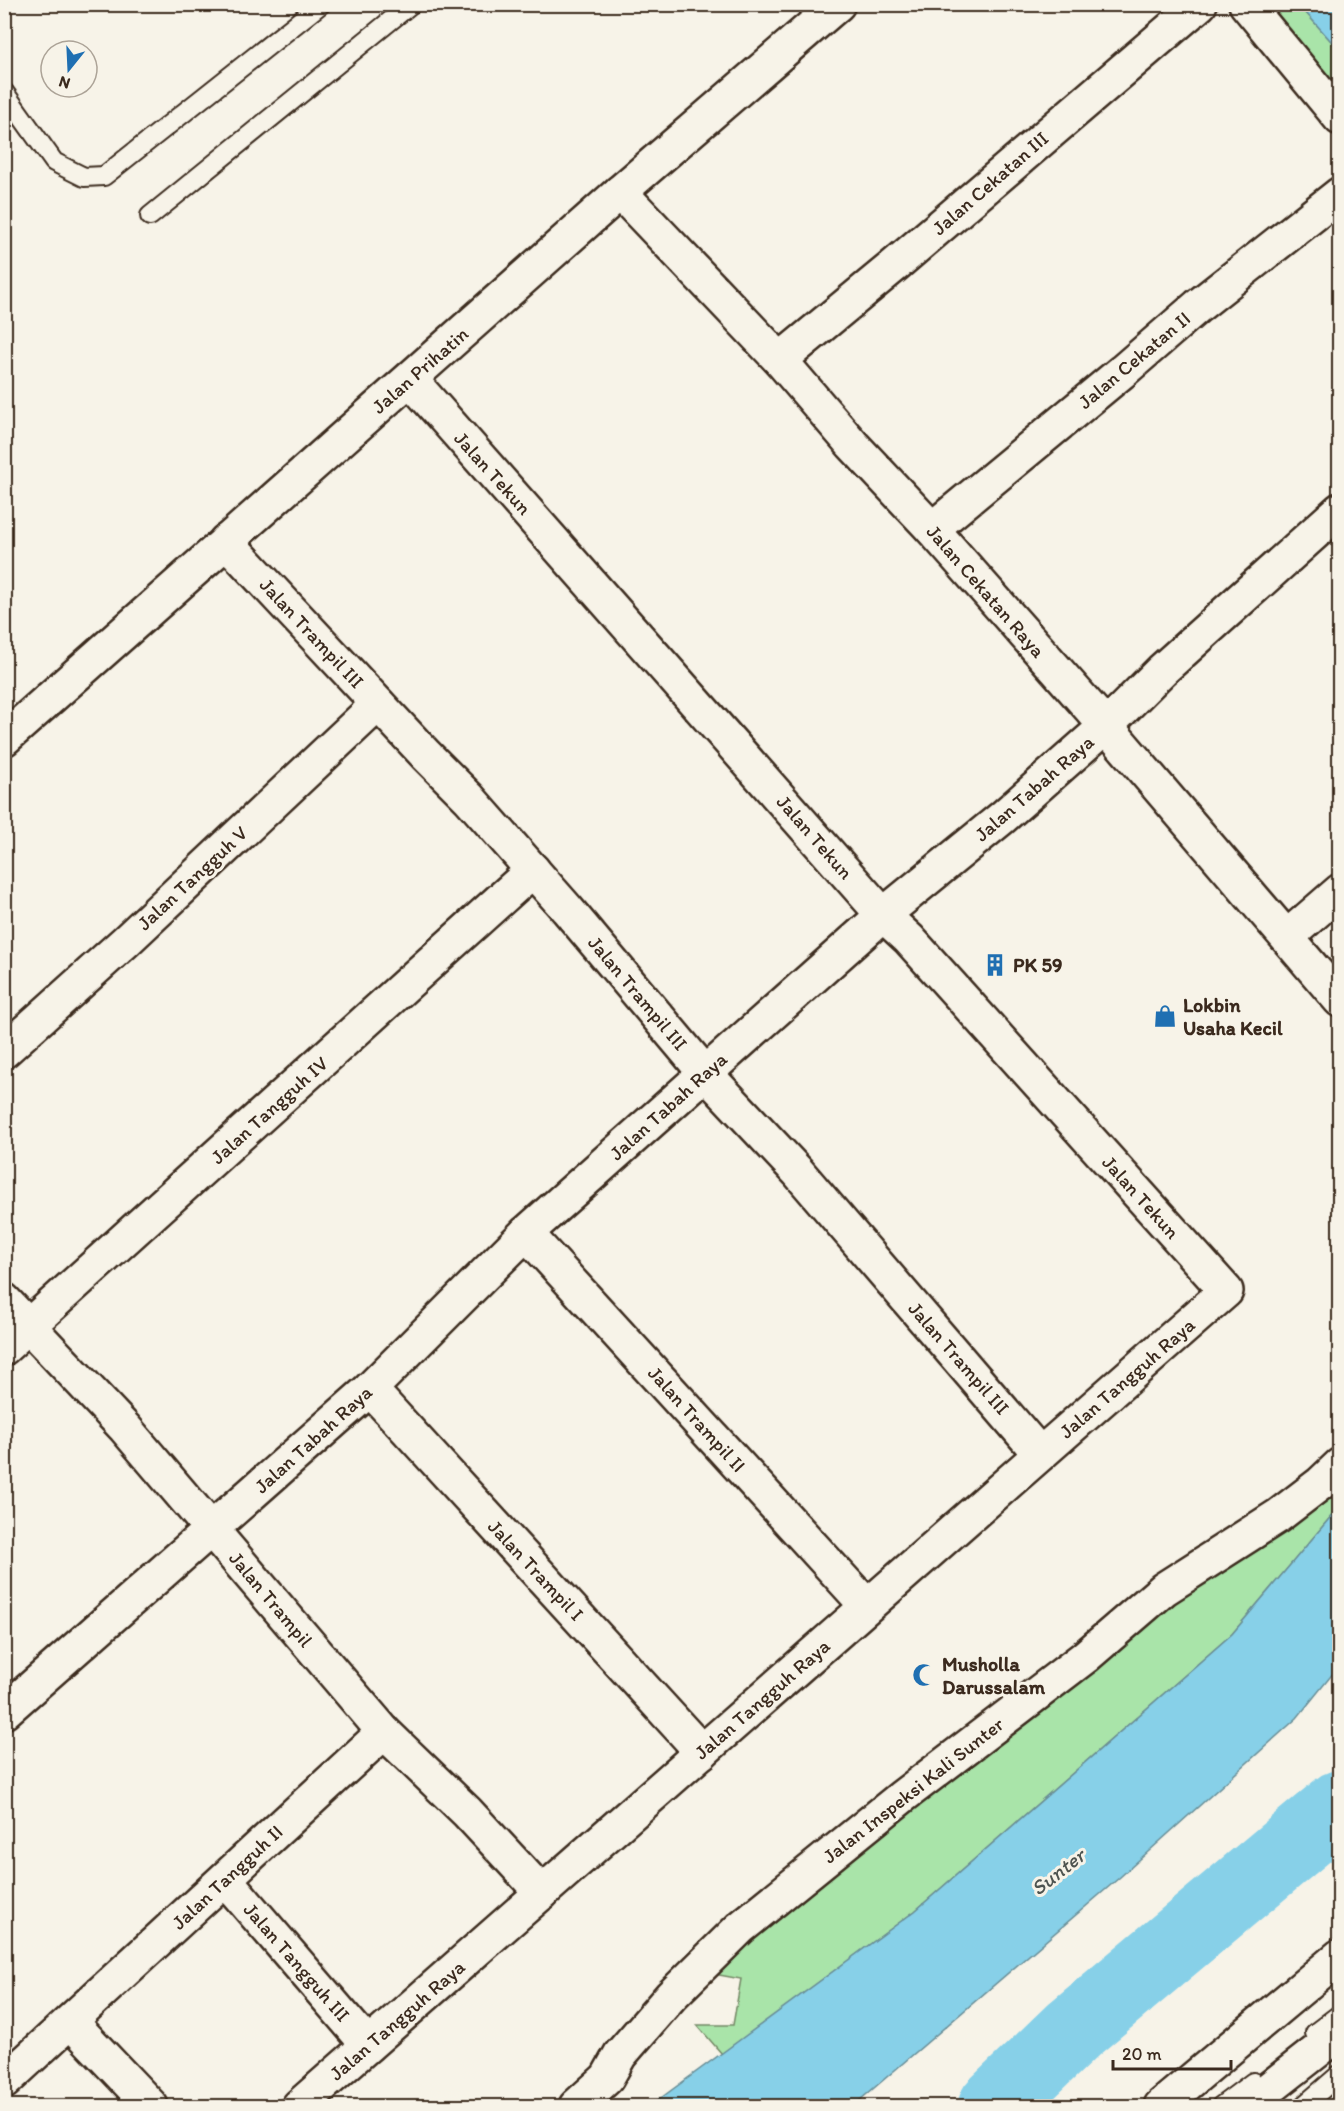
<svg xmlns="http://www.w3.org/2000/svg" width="1344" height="2111" viewBox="0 0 1344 2111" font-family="Itim,sans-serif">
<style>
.green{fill:#a9e4a9;stroke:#728764;stroke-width:1.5}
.water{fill:#87d0e8;stroke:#698e97;stroke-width:1.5}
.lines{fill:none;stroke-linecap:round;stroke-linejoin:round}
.river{stroke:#87d0e8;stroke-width:72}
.lane-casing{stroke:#3b2a1e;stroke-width:22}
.street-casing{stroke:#3b2a1e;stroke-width:38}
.highway-casing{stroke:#3b2a1e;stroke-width:38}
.lane{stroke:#f7f3e8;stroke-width:18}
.street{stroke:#f7f3e8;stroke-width:33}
.highway{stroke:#f7f3e8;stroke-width:33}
.labels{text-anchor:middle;stroke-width:6;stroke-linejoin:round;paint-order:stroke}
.street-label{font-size:20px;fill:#3b2a1e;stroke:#f7f3e8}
.poi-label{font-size:20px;font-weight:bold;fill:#3b2a1e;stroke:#f7f3e8;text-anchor:start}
.water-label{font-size:21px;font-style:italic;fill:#4e5450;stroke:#f7f3e8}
</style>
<rect width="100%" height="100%" fill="#f7f3e8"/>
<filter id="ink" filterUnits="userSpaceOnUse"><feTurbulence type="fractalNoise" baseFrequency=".0167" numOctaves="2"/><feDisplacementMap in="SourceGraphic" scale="12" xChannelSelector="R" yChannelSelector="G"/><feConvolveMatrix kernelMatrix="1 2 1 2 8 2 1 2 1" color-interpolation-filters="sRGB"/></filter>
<g filter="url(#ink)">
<!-- green -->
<g class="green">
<path d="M1246,5H1299L1339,50V118Z"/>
<path d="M1339,1465V1507L1232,1634L915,1911L722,2054L697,2025H733L741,1979L698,1971Z"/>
</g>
<!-- water -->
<g class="water">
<path d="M1299,5H1339V50Z"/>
<path d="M1339,1507V1666L1297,1718L1119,1878L853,2106H650L915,1911L1232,1634Z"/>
</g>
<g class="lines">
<!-- river -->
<path class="river" d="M994,2106L1074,2029L1340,1806"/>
<!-- lane casing -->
<g class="lane-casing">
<g id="lane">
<path d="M4,92L54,162L84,177L104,176L321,4"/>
<path d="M150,216L411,4"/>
<path d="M1315,2033L1340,2014"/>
<path d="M1221,2106L1253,2082"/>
<path d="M1303,2106L1340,2074"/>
</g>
</g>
<!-- street casing -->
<g class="street-casing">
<g id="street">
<path d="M1246,4L1340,118"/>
<path d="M620,192L780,360L852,444L932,529L1106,726L1340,1000"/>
<path d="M780,360L895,265L1200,4"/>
<path d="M932,529L1123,371L1198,306L1340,194"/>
<path d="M226,541L426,755L469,798L567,909L705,1073L798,1172L1040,1454"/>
<path d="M4,739L620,192L838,4"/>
<path d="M1287,937L1340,891"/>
<path d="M4,1051L125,942L378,704"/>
<path d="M526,1233L867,1606"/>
<path d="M4,1300L125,1428L384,1732L467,1812L542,1893"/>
<path d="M4,1348L533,870"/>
<path d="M370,1389L702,1752"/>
<path d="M4,1712L370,1389L526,1233L883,915L1003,817L1106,726L1162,670L1340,510"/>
<path d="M225,1879L368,2045"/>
<path d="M71,2022L151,2106"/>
<path d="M4,2082L384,1732"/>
<path d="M299,2106L1226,1291L909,939L883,915L410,379"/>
<path d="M576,2106L607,2078L620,2055L671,1996L740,1928L903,1796L1085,1657L1164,1589L1278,1516L1321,1483L1340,1465"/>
</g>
</g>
<!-- highway casing -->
<g class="highway-casing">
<g id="highway">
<path d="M1161,2106L1340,1956"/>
<path d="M1247,2106L1340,2033"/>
</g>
</g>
<!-- lane -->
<use href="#lane" class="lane"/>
<!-- street -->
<use href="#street" class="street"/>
<!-- highway -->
<use href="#highway" class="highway"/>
</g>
</g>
<!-- icons -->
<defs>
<g id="building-bare" transform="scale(1.8)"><path d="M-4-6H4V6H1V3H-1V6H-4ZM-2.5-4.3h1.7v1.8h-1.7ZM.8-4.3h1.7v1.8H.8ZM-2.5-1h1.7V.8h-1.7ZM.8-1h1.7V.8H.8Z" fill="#1f6fb2" stroke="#f7f3e8" stroke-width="2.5" paint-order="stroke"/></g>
<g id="shop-bare" transform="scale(1.8)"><path d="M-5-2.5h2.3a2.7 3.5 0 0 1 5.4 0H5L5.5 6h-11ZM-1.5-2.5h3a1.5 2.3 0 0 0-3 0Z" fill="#1f6fb2" stroke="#f7f3e8" stroke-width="2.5" paint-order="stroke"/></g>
<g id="mosque-bare" transform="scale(1.8)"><path d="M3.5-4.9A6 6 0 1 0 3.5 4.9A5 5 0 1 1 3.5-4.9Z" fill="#1f6fb2" stroke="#f7f3e8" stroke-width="2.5" paint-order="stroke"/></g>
</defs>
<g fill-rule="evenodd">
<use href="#building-bare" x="995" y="965"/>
<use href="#shop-bare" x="1165" y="1016"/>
<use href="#mosque-bare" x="924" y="1675"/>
</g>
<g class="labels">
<!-- street labels -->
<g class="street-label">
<text transform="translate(990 183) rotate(-41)" y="7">Jalan Cekatan III</text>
<text transform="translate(1134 360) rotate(-40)" y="7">Jalan Cekatan II</text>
<text transform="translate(420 370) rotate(-41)" y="7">Jalan Prihatin</text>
<text transform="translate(493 473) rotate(48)" y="7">Jalan Tekun</text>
<text transform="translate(986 591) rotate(49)" y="7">Jalan Cekatan Raya</text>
<text transform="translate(312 633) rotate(47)" y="7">Jalan Trampil III</text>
<text transform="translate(1034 788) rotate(-41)" y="7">Jalan Tabah Raya</text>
<text transform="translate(815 837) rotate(49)" y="7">Jalan Tekun</text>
<text transform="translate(192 878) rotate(-43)" y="7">Jalan Tangguh V</text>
<text transform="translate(638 993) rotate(50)" y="7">Jalan Trampil III</text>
<text transform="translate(668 1106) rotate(-42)" y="7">Jalan Tabah Raya</text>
<text transform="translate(269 1110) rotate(-42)" y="7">Jalan Tangguh IV</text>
<text transform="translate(1141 1197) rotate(48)" y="7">Jalan Tekun</text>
<text transform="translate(959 1358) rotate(49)" y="7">Jalan Trampil III</text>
<text transform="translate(1127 1378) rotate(-41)" y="7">Jalan Tangguh Raya</text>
<text transform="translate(697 1419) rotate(48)" y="7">Jalan Trampil II</text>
<text transform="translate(313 1439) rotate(-42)" y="7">Jalan Tabah Raya</text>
<text transform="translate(536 1570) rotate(47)" y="7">Jalan Trampil I</text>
<text transform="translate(271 1599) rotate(50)" y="7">Jalan Trampil</text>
<text transform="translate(762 1699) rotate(-41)" y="7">Jalan Tangguh Raya</text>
<text transform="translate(913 1790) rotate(-38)" y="7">Jalan Inspeksi Kali Sunter</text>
<text transform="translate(227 1877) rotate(-43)" y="7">Jalan Tangguh II</text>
<text transform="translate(297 1962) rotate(49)" y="7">Jalan Tangguh III</text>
<text transform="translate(397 2020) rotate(-41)" y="7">Jalan Tangguh Raya</text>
</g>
<!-- poi labels -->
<g class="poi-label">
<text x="1013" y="972">PK 59</text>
<text x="1183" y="1012">Lokbin<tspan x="1183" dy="23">Usaha Kecil</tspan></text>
<text x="942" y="1671">Musholla<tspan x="942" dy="23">Darussalam</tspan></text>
</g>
<!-- water labels -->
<g class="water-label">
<text transform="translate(1058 1872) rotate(-38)" y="7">Sunter</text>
</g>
</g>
<!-- margin -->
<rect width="1344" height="2111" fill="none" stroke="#f7f3e8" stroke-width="24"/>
<rect x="12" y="12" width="1320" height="2087" fill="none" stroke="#3b2a1e" stroke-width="2" filter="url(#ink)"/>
<!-- north arrow -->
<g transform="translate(69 69) rotate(198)"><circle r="28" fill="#f7f3e8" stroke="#aca397" stroke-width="1.5"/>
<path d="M0-4.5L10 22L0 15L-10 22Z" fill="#1f6fb2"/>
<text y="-9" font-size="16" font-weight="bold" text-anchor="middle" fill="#3b2a1e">N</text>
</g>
<!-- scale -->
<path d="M1113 2060v9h118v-9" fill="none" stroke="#3b2a1e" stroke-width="3"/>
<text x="1122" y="2060" font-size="18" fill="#3b2a1e" stroke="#f7f3e8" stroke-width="4.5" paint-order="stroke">20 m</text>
</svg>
